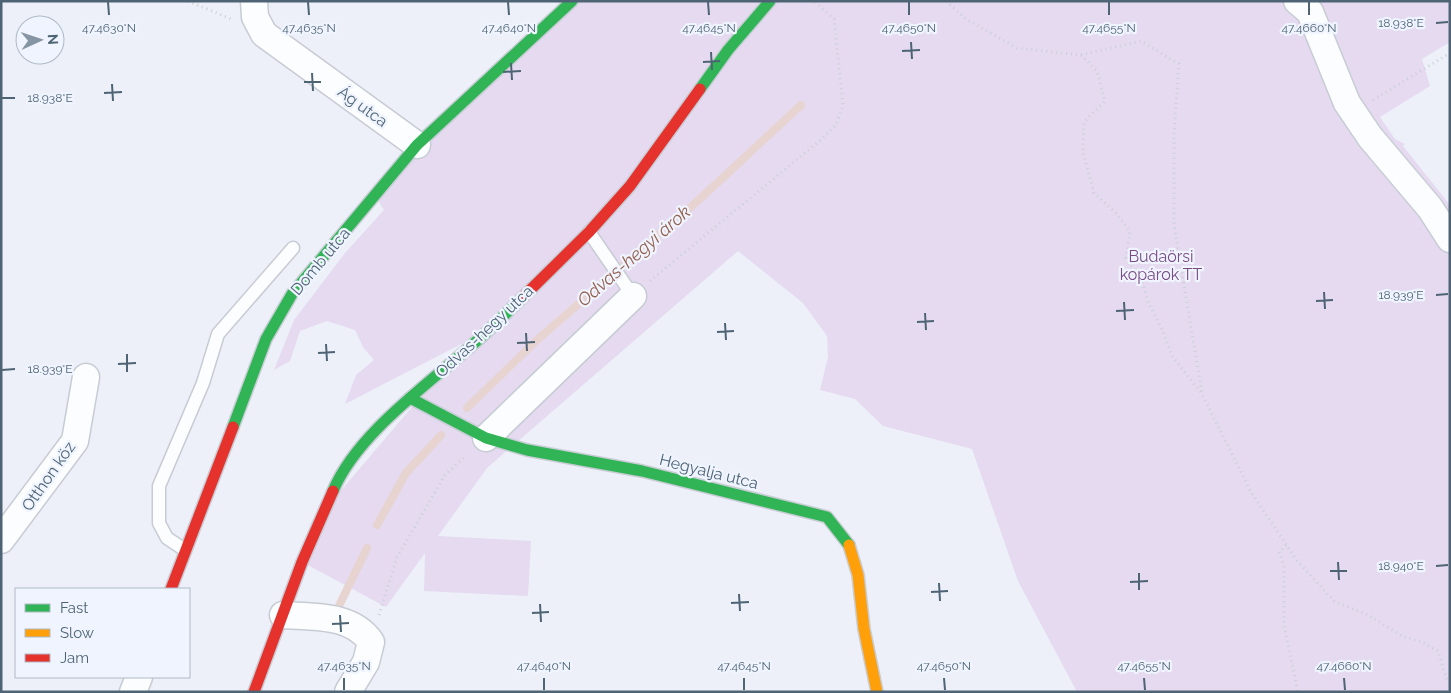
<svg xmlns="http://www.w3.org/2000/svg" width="1451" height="693" viewBox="0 0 1451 693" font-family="Raleway,sans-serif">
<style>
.green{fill:#e5daf0}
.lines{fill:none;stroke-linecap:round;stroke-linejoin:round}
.stream{stroke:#e7d3cf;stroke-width:8}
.lane-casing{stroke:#c7ccd4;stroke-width:15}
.street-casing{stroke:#c7ccd4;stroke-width:29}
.fast-casing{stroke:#c7ccd5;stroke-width:14}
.slow-casing{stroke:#c7ccd5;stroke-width:14}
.jam-casing{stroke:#c7ccd5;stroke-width:14}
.path{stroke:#c9d1d6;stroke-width:3;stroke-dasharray:1 4;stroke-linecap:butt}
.lane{stroke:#fcfdfe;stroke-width:12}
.street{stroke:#fcfdfe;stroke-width:26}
.fast{stroke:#30b455;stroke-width:11}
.slow{stroke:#ff9f0a;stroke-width:11}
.jam{stroke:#e5322d;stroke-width:11}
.ticks{fill:none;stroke:#4e6475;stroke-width:2}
.labels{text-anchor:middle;stroke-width:4.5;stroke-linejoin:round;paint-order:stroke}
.street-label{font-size:16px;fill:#4e6475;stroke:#eff4fe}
.park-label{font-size:16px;fill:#7a4c86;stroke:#eff4fe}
.water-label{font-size:18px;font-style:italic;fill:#95604f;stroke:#eff4fe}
.ticks-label{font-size:12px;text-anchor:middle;fill:#4e6475;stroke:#eff4fe;stroke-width:4.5;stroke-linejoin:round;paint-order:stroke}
</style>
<rect width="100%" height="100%" fill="#edf0f8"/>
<!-- green -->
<path class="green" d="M572,1H1450V42L1422,59L1430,86L1380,117L1395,139L1405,144L1403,146L1450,205V692H1077L1018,581L972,449L883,426L855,399L820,390L828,357L827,336L803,303L738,251L487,468L438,536L531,541L528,596L424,591L425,553L386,607L302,562L321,514L469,340L345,404L356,375L374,360L363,347L355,330L327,321L300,331L290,361L274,370L294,320L345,253L384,210L375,196Z"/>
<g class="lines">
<!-- stream -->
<g class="stream">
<path d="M467,408L537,340L701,198L801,105"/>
<path d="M377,525L406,473L441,435"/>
<path d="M337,610L367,548"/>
</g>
<!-- lane casing -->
<g class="lane-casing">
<g id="lane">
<path d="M589,232L633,296"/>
<path d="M185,550L167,538L159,523V486L203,383L218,334L293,248"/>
</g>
</g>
<!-- street casing -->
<g class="street-casing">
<g id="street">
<path d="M254,1L255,17L264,34L417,145"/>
<path d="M1297,1L1310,12L1347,103L1370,137L1430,208L1450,239"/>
<path d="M486,438L633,296"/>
<path d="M1,540L75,441L86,377"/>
<path d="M283,615C314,617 352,614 371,642L366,662L348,692"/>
<path d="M133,692L139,677"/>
</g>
</g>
<!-- fast casing -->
<g class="fast-casing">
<g id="fast">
<path d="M700,89L728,50L770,1"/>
<path d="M410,398L486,438L527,450L642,471L827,517L849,545"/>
<path d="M233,427L266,339L292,294L417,145L572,1"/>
<path d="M333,491C357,434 426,386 471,346C489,331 504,315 521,299"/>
</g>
</g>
<!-- slow casing -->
<g class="slow-casing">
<path id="slow" d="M849,545L858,575L864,629L877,692"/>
</g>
<!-- jam casing -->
<g class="jam-casing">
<g id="jam">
<path d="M521,299L589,232L630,186L700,89"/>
<path d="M171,589L233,427"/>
<path d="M254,692L302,562L333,491"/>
</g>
</g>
<!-- path -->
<g class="path">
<path d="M188,1L231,19"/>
<path d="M946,1L966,19L1017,48L1081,55L1141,41L1179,64L1174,133V225L1202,393"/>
<path d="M1081,55L1097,71L1105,101L1084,122L1083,152L1094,193L1115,212L1130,231L1126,258L1142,280L1148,302L1163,331L1172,356L1202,394L1251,492L1298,562L1335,602L1366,614L1404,637L1422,642L1438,651L1447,680L1450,682"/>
<path d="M1373,100L1450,53"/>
<path d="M650,281L823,138L836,125L843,106L834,19L814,1"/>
<path d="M1286,545L1279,552L1284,566V626L1298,692"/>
<path d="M379,615L397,557L445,475L466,456"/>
</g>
<!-- lane -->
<use href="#lane" class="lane"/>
<!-- street -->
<use href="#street" class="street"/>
<!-- fast -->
<use href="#fast" class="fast"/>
<!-- slow -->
<use href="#slow" class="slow"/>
<!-- jam -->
<use href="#jam" class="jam"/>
</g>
<!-- ticks -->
<path class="ticks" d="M108,2L109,15M308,2L309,15M508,2L509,15M708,2L709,15M909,2V15M1109,2V15M1309,2V15M1436,23L1448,22M911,42L912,59M902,51L920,50M711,52L712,70M703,62L720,61M511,63L512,80M503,72L521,71M312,73L313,91M304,82H321M112,84L113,101M104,93L122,92M2,98H15M1324,292L1325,309M1436,295L1448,294M1316,301L1333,300M1124,302L1125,320M1116,311L1134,310M925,313L926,330M917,322L934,321M725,323L726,340M717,332L734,331M526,333L527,351M517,343L535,342M326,344L327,361M318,353L335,352M127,354V372M118,364L136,363M2,370L15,369M1338,562L1339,580M1436,566L1448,565M1330,571H1347M1139,573V590M1130,582L1148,581M939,583L940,601M931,592L948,591M739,594L740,611M731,603L749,602M540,604L541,622M532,613L549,612M340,615L341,632M332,624L349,623M344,678V690M544,678V690M744,678V690M944,678L945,690M1144,678L1145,690M1344,678L1345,690"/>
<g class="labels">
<!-- street labels -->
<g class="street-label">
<text transform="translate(363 106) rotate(36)" y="6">Ág utca</text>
<text transform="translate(320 261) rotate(-50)" y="6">Domb utca</text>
<text transform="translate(484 331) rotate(-43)" y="6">Odvas-hegy utca</text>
<text transform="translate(709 471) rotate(14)" y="6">Hegyalja utca</text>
<text transform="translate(48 476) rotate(-55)" y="6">Otthon köz</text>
</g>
<!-- park labels -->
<g class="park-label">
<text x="1161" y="262">Budaörsi<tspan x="1161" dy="18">kopárok TT</tspan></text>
</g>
<!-- water labels -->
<g class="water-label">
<text transform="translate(634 256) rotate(-41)" y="6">Odvas-hegyi árok</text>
</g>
</g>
<g class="ticks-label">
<text x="1401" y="27">18.938°E</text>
<text x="109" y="32">47.4630°N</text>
<text x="309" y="32">47.4635°N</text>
<text x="509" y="32">47.4640°N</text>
<text x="709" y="32">47.4645°N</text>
<text x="909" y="32">47.4650°N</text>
<text x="1109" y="32">47.4655°N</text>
<text x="1309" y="32">47.4660°N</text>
<text x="50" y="102">18.938°E</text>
<text x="1401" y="299">18.939°E</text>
<text x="50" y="373">18.939°E</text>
<text x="1401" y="570">18.940°E</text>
<text x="344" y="670">47.4635°N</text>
<text x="544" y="670">47.4640°N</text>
<text x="744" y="670">47.4645°N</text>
<text x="944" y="670">47.4650°N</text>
<text x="1144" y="670">47.4655°N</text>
<text x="1344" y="670">47.4660°N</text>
</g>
<!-- border -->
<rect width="1451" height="693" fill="none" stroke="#4e6475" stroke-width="5"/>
<!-- legend -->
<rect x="15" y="588" width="175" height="90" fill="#eff4fe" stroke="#afbac7"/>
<rect x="25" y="604" width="25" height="8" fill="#30b455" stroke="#afbac7"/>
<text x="60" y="613" font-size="15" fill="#4e6475">Fast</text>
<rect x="25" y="629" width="25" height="8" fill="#ff9f0a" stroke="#afbac7"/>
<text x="60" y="638" font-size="15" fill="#4e6475">Slow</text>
<rect x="25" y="654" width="25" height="8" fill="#e5322d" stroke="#afbac7"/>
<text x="60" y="663" font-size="15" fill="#4e6475">Jam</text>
<!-- north arrow -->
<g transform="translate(40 40) rotate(87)"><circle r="24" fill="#eff4fe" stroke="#afbac7"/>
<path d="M0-4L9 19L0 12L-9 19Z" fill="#8695a3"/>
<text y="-8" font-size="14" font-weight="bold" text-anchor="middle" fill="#4e6475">N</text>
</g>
</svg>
